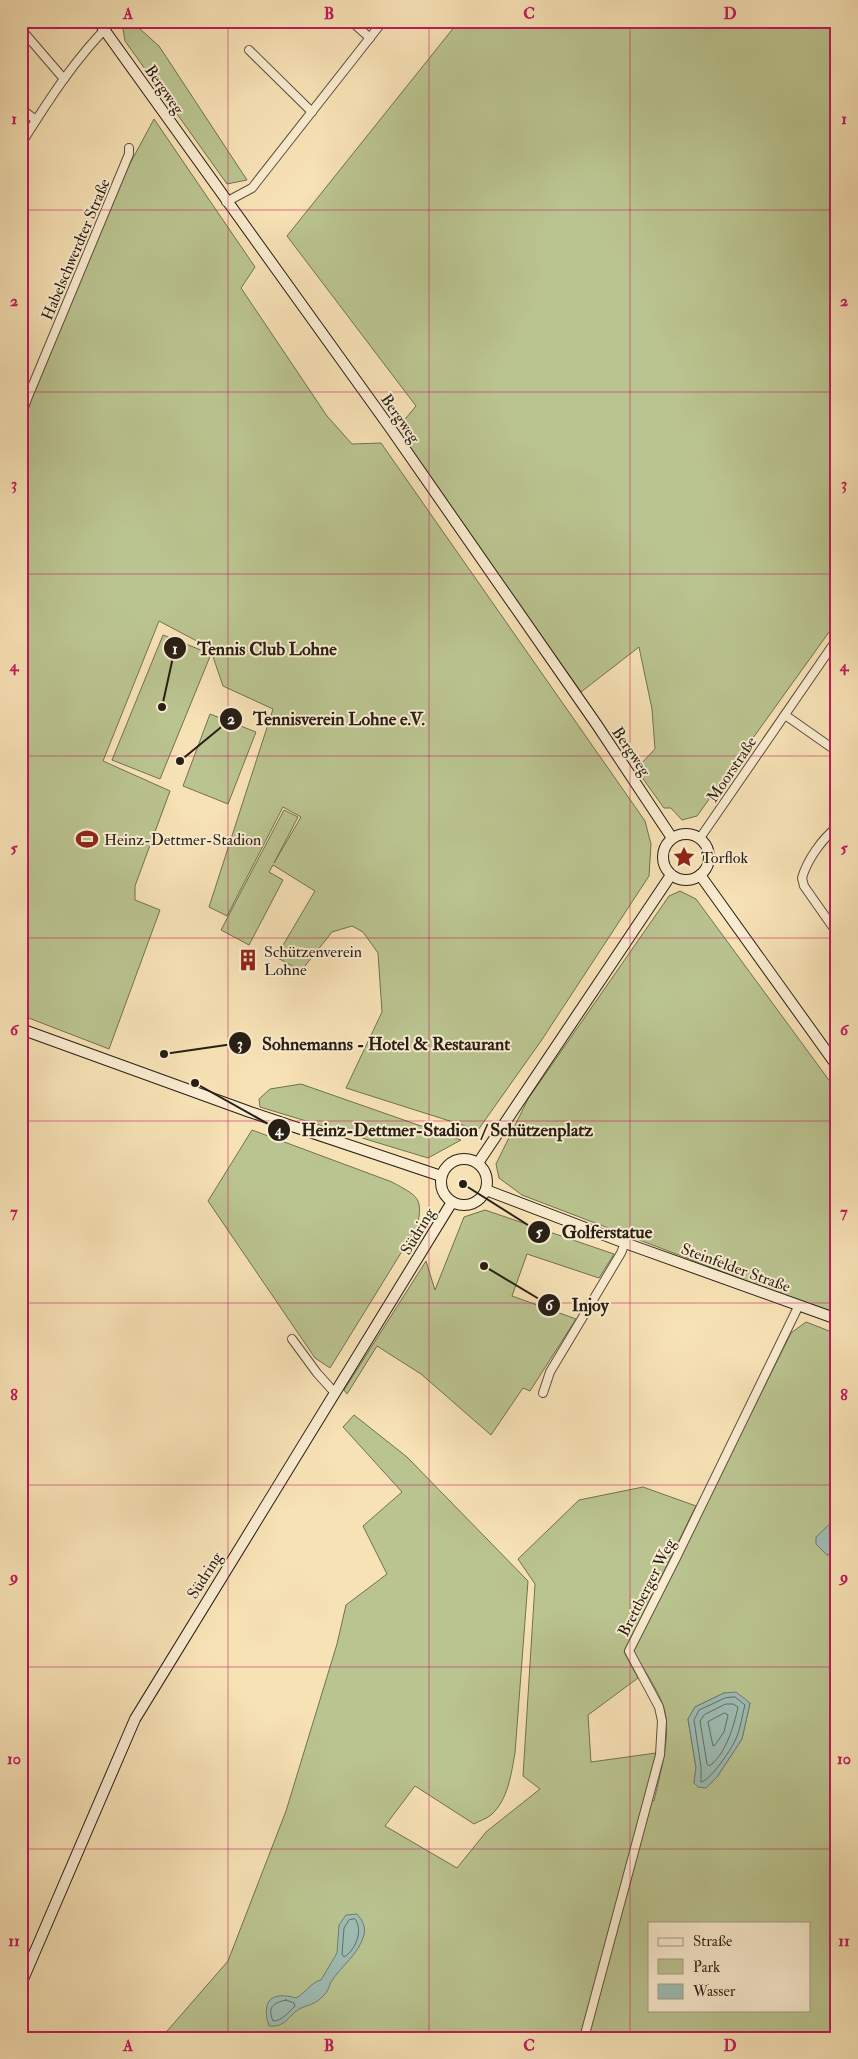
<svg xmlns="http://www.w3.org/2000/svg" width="858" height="2059" viewBox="0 0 858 2059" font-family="'IM FELL Double Pica',serif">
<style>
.green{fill:#bac490;stroke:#707152;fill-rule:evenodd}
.water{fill:#9ebdb4;stroke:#6e7d74}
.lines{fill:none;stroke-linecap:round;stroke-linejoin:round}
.shore{stroke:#626e64;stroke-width:1}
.street-casing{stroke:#5b4f3d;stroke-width:10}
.secondary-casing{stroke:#271e15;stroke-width:12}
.street{stroke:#faecd0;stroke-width:8}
.secondary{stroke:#faecd0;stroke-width:10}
.grid{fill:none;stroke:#c2185b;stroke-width:1;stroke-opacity:0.55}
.labels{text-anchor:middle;stroke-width:4;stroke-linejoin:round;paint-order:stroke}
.street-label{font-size:16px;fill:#271e15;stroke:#faecd0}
.poi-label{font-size:16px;fill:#271e15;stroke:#faecd0;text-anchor:start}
.leader{fill:none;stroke:#271e15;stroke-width:2}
.callout-dot{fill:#271e15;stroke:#faecd0;stroke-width:2}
.mark-label{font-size:15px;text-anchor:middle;font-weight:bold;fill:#fff}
.callout-label{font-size:18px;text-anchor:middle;font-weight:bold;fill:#271e15;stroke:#faecd0;stroke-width:4;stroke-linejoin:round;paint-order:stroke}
.neatline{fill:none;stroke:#c2185b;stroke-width:2}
.grid-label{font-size:16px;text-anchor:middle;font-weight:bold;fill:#c2185b}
</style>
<rect width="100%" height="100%" fill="#f7e2b6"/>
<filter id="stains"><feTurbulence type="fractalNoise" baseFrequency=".004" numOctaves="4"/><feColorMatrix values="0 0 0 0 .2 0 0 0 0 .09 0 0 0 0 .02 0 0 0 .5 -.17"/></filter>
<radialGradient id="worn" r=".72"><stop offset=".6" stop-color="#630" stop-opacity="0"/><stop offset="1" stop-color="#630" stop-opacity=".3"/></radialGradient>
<!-- green -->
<g class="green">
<path d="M126,21H131L159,46L247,180L227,184L125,41L123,29Z"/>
<path d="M459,21H837V621L697,816L682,820L671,808H664L636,769L655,749L652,709L639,647L581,692L396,430L416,406L287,236Z"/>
<path d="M154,119L255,267L241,288L327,416L352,444L381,443L645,821L651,844L649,876L541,1041L478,1130L346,1088L382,1012L378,953L363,932L352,926L332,932L301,971L276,957L315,891L273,865L269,872L283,880L249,945L221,930L284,810L298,817L274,863L301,817L283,807L227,916L209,907L273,709L223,686L210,648L159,621L103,761L170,791L135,886V900L160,910L109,1049L21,1015V428L31,395L126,171Z"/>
<path d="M163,635L211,654L160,779L112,760Z"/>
<path d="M210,714L256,732L228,804L183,786Z"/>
<path d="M680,891L696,899L837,1091V1313L791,1298L522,1195L499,1178L496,1164L528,1099L669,896Z"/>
<path d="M301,1084L461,1140L428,1158L260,1107L259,1099L270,1089Z"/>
<path d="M252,1130L392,1182C417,1196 424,1197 417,1227L330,1368L315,1358L208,1201Z"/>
<path d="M485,1210L614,1254L599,1278L527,1254L512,1296L576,1319L530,1391L523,1388L491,1435L421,1374L377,1346L347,1394L344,1390L426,1261L435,1290L464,1217Z"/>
<path d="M806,1322L837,1334V1520L835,1519L827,1555L837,1552V2038H161L228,1961L286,1811L337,1644L346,1605L387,1574L363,1526L402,1492L343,1427L354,1415L407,1457L528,1581L515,1753C511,1775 508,1800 491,1815C486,1819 479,1821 474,1824L415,1786L385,1826L457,1868L486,1832L540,1789L523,1776L535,1584L518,1559L579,1500L643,1487L696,1506L624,1652L638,1678L588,1715L591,1762L656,1753L645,1798L654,1801C660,1773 673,1733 663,1705C656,1687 643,1668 633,1651L791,1333ZM724,1693L750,1703L742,1739L717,1777L706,1787L694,1783L696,1768L688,1719L695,1707ZM649,1923H809V2010H649Z"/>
</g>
<!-- water -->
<g class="water">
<path d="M835,1519L837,1520V1552L827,1555L816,1544V1537Z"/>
<path d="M736,1692L750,1703L742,1739L717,1777L706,1788L698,1787L694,1783L696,1767L688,1719L695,1707L724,1693Z"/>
<path d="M357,1914C362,1920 366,1926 364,1935C359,1954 341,1966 331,1982C329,1986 328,1992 324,1995C316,2004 311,2004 301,2008C288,2015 286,2028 269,2026C261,2001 271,1991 296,1998C306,1993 311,1982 321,1980L337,1953L339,1925L346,1915Z"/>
</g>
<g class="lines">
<!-- shore -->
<g class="shore">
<path d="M735,1697L745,1705C742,1715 741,1727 737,1736C734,1746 711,1780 701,1782V1767L694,1720L699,1710L725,1698Z"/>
<path d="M726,1704H733L738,1707C734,1726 725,1756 709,1766L707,1764L700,1721L704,1715Z"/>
<path d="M725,1713L728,1715L724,1732L715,1745L713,1746L708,1722Z"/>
<path d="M355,1919C364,1930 355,1951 344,1957L342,1954L344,1928L349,1920Z"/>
<path d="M286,2000L294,2003L295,2006C289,2012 282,2021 273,2021C267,2007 273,2003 286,2000Z"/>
</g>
<!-- street casing -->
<g class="street-casing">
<g id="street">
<path d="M351,21L370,38"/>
<path d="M21,29L64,79"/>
<path d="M249,50L312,112"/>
<path d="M21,109L36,120"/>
<path d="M21,144C48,101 76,57 113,21"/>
<path d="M226,202L252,188L383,21"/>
<path d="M21,416L27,399L129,154V148"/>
<path d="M785,715L832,748"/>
<path d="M837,827C822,839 807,860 802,878L804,886L837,933"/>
<path d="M700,838L837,639"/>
<path d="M292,1339L317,1373L335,1393"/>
<path d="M543,1393L550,1372L621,1253L625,1243"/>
<path d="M584,2038L660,1755L662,1721L659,1707L629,1651L676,1558L799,1305"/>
</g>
</g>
<!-- secondary casing -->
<g class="secondary-casing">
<g id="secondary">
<path d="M98,21L391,429L597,725L672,838"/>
<circle cx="686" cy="857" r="23"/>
<path d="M700,875L837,1066"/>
<path d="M21,1029L250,1112L441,1176"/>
<circle cx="464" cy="1182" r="23"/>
<path d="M478,1163L671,875"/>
<path d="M486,1190L625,1243L837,1319"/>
<path d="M21,1984L135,1719L452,1202"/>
</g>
</g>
<!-- street -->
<use href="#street" class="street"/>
<!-- secondary -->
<use href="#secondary" class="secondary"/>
</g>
<!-- grid -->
<path class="grid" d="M228,21V2038M429,21V2038M630,21V2038M21,210H837M21,392H837M21,574H837M21,756H837M21,938H837M21,1121H837M21,1303H837M21,1485H837M21,1667H837M21,1849H837"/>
<!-- icons -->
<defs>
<g id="stadium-bare" transform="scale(1.725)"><path d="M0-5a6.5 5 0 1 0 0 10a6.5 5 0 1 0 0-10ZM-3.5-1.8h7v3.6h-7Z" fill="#8f2418" stroke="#faecd0" stroke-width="2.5" paint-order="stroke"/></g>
<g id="sight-bare" transform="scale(1.725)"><path d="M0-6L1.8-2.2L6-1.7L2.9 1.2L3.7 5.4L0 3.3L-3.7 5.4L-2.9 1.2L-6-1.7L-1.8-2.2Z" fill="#8f2418" stroke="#faecd0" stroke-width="2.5" paint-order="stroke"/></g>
<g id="building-bare" transform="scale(1.725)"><path d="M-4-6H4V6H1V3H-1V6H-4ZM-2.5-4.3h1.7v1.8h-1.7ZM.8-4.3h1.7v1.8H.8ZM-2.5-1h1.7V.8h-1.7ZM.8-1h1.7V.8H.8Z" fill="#8f2418" stroke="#faecd0" stroke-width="2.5" paint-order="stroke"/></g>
</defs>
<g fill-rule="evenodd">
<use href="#stadium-bare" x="87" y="839"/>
<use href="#sight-bare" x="684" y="857"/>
<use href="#building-bare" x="248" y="960"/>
</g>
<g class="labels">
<!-- street labels -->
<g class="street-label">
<text transform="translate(165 89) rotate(55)" y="6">Bergweg</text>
<text transform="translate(75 249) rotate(-67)" y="6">Habelschwerdter Straße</text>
<text transform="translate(401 418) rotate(55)" y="6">Bergweg</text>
<text transform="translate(632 751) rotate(56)" y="6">Bergweg</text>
<text transform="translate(731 769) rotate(-56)" y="6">Moorstraße</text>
<text transform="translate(417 1231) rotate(-59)" y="6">Südring</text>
<text transform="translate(736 1267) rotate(20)" y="6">Steinfelder Straße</text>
<text transform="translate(204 1575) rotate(-58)" y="6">Südring</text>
<text transform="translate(646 1587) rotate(-63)" y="6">Brettberger Weg</text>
</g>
<!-- poi labels -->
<g class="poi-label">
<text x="104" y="845">Heinz-Dettmer-Stadion</text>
<text x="701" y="863">Torflok</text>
<text x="264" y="957">Schützenverein<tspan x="264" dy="18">Lohne</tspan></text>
</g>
</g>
<!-- callouts -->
<path class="leader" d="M162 707L175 648M180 761L231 719M164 1054L240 1043M195 1083L279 1130M463 1184L539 1232M484 1266L549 1305"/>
<g class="callout-dot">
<circle cx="162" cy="707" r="5"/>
<circle cx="180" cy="761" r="5"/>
<circle cx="164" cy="1054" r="5"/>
<circle cx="195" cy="1083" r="5"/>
<circle cx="463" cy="1184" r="5"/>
<circle cx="484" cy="1266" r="5"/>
<circle cx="175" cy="648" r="12"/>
<circle cx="231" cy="719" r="12"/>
<circle cx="240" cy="1043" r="12"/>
<circle cx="279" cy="1130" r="12"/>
<circle cx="539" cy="1232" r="12"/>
<circle cx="549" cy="1305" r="12"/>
</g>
<g class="mark-label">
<text x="175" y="654">1</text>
<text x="231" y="724">2</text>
<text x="240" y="1049">3</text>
<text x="279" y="1135">4</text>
<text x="539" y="1237">5</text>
<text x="549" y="1310">6</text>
</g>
<g class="callout-label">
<text x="267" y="655">Tennis Club Lohne</text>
<text x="339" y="725">Tennisverein Lohne e.V.</text>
<text x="386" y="1050">Sohnemanns - Hotel &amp; Restaurant</text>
<text x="447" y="1136">Heinz-Dettmer-Stadion / Schützenplatz</text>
<text x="607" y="1238">Golferstatue</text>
<text x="590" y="1311">Injoy</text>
</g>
<!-- margin -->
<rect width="858" height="2059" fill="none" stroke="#f7e2b6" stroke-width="55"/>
<!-- legend -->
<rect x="648" y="1922" width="162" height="90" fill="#faecd0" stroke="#a69a85"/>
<rect x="658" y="1938" width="25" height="8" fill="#faecd0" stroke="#a69a85"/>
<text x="693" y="1946" font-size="15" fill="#271e15">Straße</text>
<rect x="658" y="1959" width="25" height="15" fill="#bac490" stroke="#a69a85"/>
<text x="693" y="1972" font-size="15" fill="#271e15">Park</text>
<rect x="658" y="1984" width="25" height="15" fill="#9ebdb4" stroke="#a69a85"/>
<text x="693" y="1996" font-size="15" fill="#271e15">Wasser</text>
<rect x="28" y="28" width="802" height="2004" class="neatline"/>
<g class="grid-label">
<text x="128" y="19">A</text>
<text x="329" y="19">B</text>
<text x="529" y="19">C</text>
<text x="730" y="19">D</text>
<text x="14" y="124">1</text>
<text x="844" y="124">1</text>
<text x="14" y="306">2</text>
<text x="844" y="306">2</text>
<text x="14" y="489">3</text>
<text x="844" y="489">3</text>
<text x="14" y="671">4</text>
<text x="844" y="671">4</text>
<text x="14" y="853">5</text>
<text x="844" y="853">5</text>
<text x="14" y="1035">6</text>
<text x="844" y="1035">6</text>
<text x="14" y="1217">7</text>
<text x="844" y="1217">7</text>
<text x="14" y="1400">8</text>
<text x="844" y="1400">8</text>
<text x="14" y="1582">9</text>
<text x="844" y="1582">9</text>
<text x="14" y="1764">10</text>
<text x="844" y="1764">10</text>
<text x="14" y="1946">11</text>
<text x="844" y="1946">11</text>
<text x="128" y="2051">A</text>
<text x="329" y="2051">B</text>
<text x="529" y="2051">C</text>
<text x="730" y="2051">D</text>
</g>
<rect width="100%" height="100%" filter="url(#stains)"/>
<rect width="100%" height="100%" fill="url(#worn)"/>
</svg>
